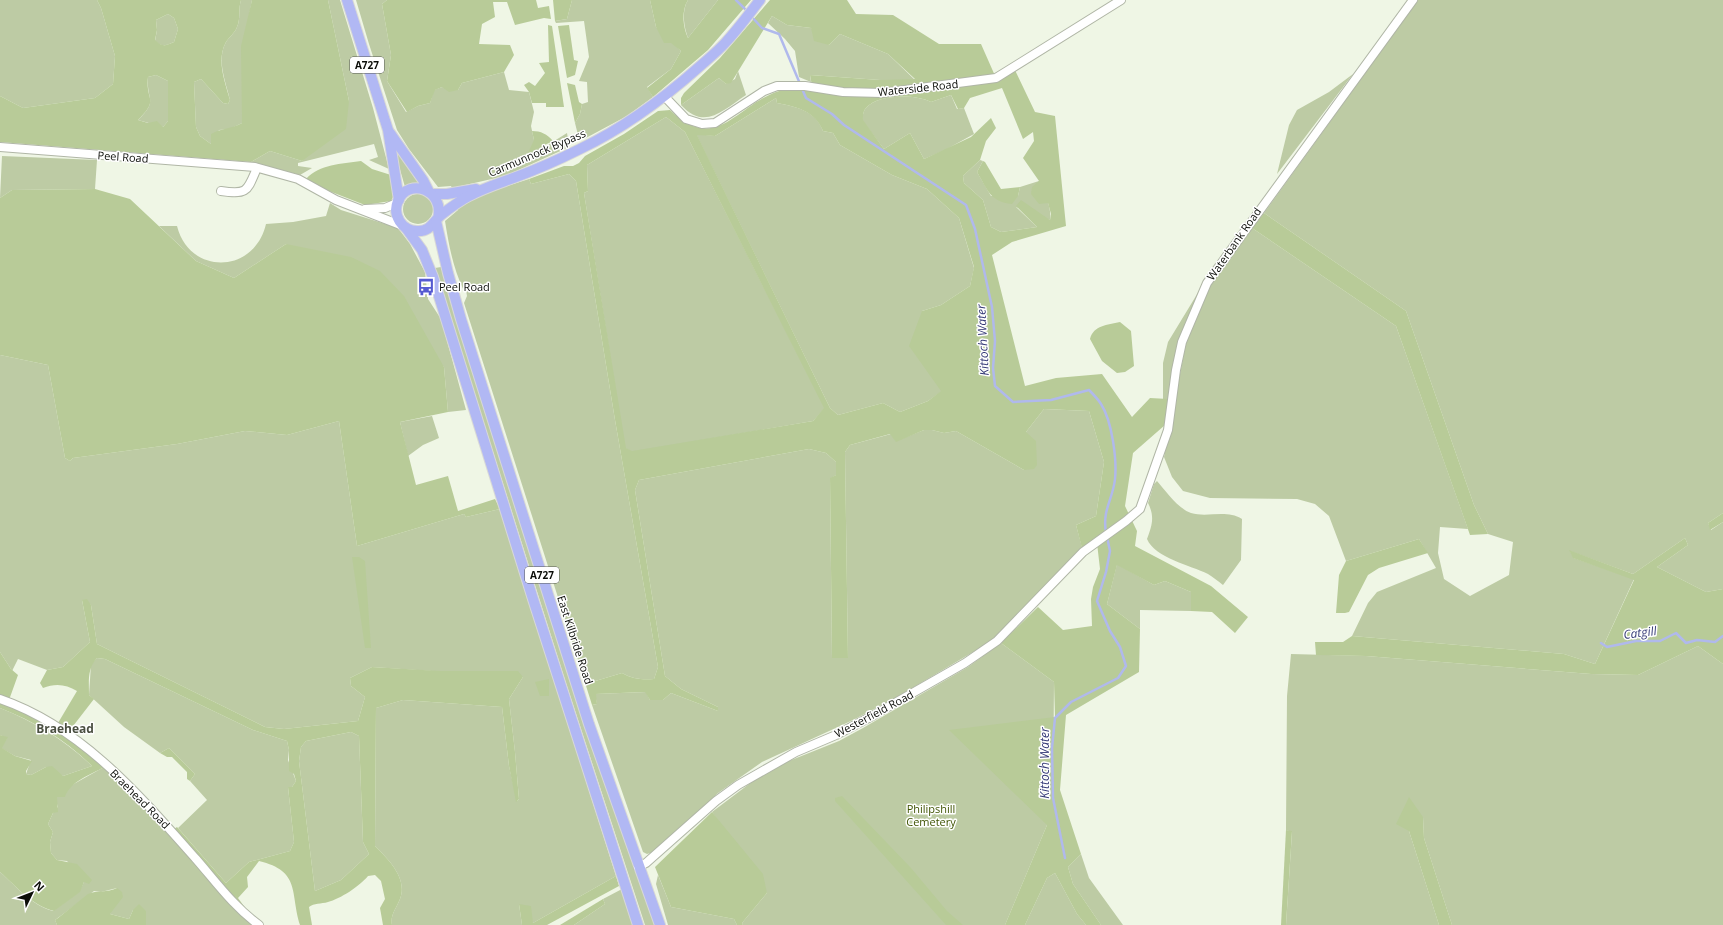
<svg xmlns="http://www.w3.org/2000/svg" width="1723" height="925" viewBox="0 0 1723 925" font-family="'Open Sans',sans-serif">
<style>
.green{fill:#bdcba4}
.forest{fill:#b8cb98;fill-rule:evenodd}
.lines{fill:none;stroke-linecap:round;stroke-linejoin:round}
.stream{stroke:#b0b9ec;stroke-width:2.5}
.minor-casing{stroke:#b0b6a6;stroke-width:10}
.major-casing{stroke:#d8d8d7;stroke-width:12}
.minor{stroke:#fff;stroke-width:8}
.major{stroke:#b1b8f4;stroke-width:10}
.labels{text-anchor:middle;stroke-width:3;stroke-linejoin:round;paint-order:stroke}
.shield{fill:#fff;stroke:#545652;stroke-width:1}
.shield-label{font-size:10px;font-weight:bold;fill:#0b0d08}
.street-label{font-size:11px;fill:#0b0d08;stroke:#fff}
.poi-label{font-size:11px;fill:#0b0d08;stroke:#fff;text-anchor:start}
.park-label{font-size:11px;fill:#3e5300;stroke:#fff}
.water-label{font-size:12px;font-style:italic;fill:#343976;stroke:#fff}
.neighbourhood-label{font-size:12px;font-weight:bold;fill:#4a4f41;stroke:#fff}
</style>
<rect width="100%" height="100%" fill="#eff6e5"/>
<!-- green -->
<g class="green">
<path d="M0,0H97L101,8L115,56L113,84L95,98L23,108L0,96Z"/>
<path d="M241,0H252L248,21L242,123L230,129L219,130L211,144L200,136L196,127L194,82L201,79L223,103L228,104L230,100C226,82 216,60 226,42C229,37 235,33 237,27C241,18 238,9 241,0Z"/>
<path d="M328,0H340L373,108L389,169L369,160L378,157L374,144L298,163V166L312,168L300,175L251,162L270,151L302,161L349,101Z"/>
<path d="M356,0H387L382,4L391,55L387,81L406,112L418,106L430,103L434,90L442,87L458,90L462,83L504,72L509,90L529,92L534,112L531,126L534,140L543,148L567,133L569,145L567,148L505,176L452,188L451,186L438,187L409,149L397,130L369,44Z"/>
<path d="M572,0H650L656,27L681,51L671,69L647,87L653,97L627,116L584,139L578,135L575,123L580,114L582,104L588,102L587,82L579,81L589,57L584,21L556,23L555,21L567,19Z"/>
<path d="M688,0H718L688,38C684,27 681,11 688,0Z"/>
<path d="M1418,0H1723V513L1708,523L1711,530L1723,522V589L1706,592L1657,567L1688,545L1685,538L1633,574L1570,551L1574,558L1634,579L1595,664L1564,654L1352,636L1368,603L1377,592L1436,568L1419,539L1346,561L1329,516L1315,504L1297,499L1210,498L1183,491L1172,477L1164,457L1186,343L1206,292L1252,228L1396,326L1468,529L1440,527L1438,553L1444,579L1470,596L1509,575L1513,542L1488,534L1474,505L1406,311L1264,213Z"/>
<path d="M168,14L174,18L178,29L174,42C165,46 162,47 155,41L157,30L156,20Z"/>
<path d="M772,16L787,25L811,28L829,45L840,34L888,54L915,80H880L810,75L811,82L799,77L795,51L785,39L768,23Z"/>
<path d="M738,71L746,95C723,110 705,131 681,105L719,78L726,84L735,79Z"/>
<path d="M1353,74L1277,174L1289,125L1297,110L1329,92Z"/>
<path d="M156,75L168,81V121L163,127L138,120C159,100 146,100 148,77Z"/>
<path d="M951,95L957,109L964,108L974,134L945,150L924,159L910,133L884,149L862,120C863,116 863,111 866,108C878,94 915,94 931,102Z"/>
<path d="M776,98L777,103C797,107 816,111 823,131L833,133L840,145L892,175L927,189L959,218L974,268L970,286L941,305L922,311L942,391L928,401L900,412L883,403L838,415L830,408L696,134L715,136Z"/>
<path d="M666,117L685,132L825,408L813,421L632,452L625,448L584,193L588,191L587,165Z"/>
<path d="M393,145L420,183L410,184L405,187Z"/>
<path d="M2,156L97,160L95,189L12,190L0,198Z"/>
<path d="M980,160L983,161L977,172L991,196H1018L1020,187L1039,181C1044,193 1052,206 1050,220L1016,207L1037,227L1001,232L991,227L983,200L964,183L963,176Z"/>
<path d="M569,174L576,181L615,420L658,667L654,679C643,680 632,679 622,673L592,682L583,660H578L464,303L467,296L466,290L464,291C453,268 449,246 445,221L458,210L457,206L473,197L529,179L531,184Z"/>
<circle cx="418" cy="209" r="15"/>
<path d="M330,203L341,210L398,228L410,244L425,272L428,299L441,319L466,410L448,412L444,367L286,244L234,278L196,261L159,226H177C189,275 254,275 266,224L293,222L326,216Z"/>
<path d="M441,267L591,745L655,925H645L565,680L435,268Z"/>
<path d="M1199,291L1181,334L1168,399H1163V363L1168,342Z"/>
<path d="M0,355L48,365L65,458L70,461L73,458L177,444L245,431L287,435L339,421L357,546L464,514L466,517L500,509L616,876L533,923L519,904L522,925H392C390,915 396,909 400,899C408,878 388,859 375,846L376,708L403,700L502,707L509,766L517,801L519,799L515,752L509,699L523,677L372,667L350,678L351,686L365,697L358,721L284,729L265,727L97,644L91,605L82,600L90,642L63,667L47,670L18,659L12,671L11,669L0,652Z"/>
<path d="M1044,409L1089,411L1104,462L1096,516L1076,525L1082,547L995,639L897,697L853,720L762,762L718,793L657,851L647,854L643,852L592,705L597,704L595,694L646,692L650,700H663L671,693L718,711V707L681,689L665,676L635,490L639,480L809,449L826,453L836,462V475L830,479L832,658H848L845,452L850,445L891,434L896,441L924,430H932L944,433L956,431L1024,470L1026,432Z"/>
<path d="M432,416L439,438L423,445L408,456L400,422Z"/>
<path d="M1157,481C1166,491 1177,508 1191,513C1208,518 1226,509 1242,519L1241,560L1223,585C1218,581 1213,577 1208,574C1190,565 1155,558 1147,539C1152,525 1155,517 1148,503L1154,484Z"/>
<path d="M1117,564L1154,585L1165,581L1191,592V611L1140,610V629L1107,604Z"/>
<path d="M1001,643L1054,682L1053,798L1047,825L1005,925H743L742,923L767,893L712,812L769,769L839,741L863,728L968,667Z"/>
<path d="M1698,646L1723,664V925H1452L1424,838L1423,817L1409,831L1439,925H1286L1292,832L1286,830L1287,696L1291,654L1366,656L1591,674L1638,675Z"/>
<path d="M97,658L105,659L253,730L287,741L289,750L288,760L296,781L292,787H288L294,842L290,851L249,862L226,883L178,828L207,800L190,781L195,774L169,748L160,753L124,727L89,695L91,664Z"/>
<path d="M0,708C35,722 65,740 92,766L63,776L46,767L31,775L26,774L31,760L15,756L1,748L7,738L0,735Z"/>
<path d="M351,732L359,736L363,842L369,854L341,880L315,891L299,761L301,747L306,741Z"/>
<path d="M104,767L157,821L240,914L254,925H146V911L133,910L129,919L110,914L117,888L101,892L94,891L55,920L57,925H0V872C17,887 31,905 53,911L79,892L84,882L67,861L57,860L51,853L50,842L53,832L48,824L53,813L58,807L56,801L57,797L72,785Z"/>
<path d="M1081,854L1089,878L1123,925H1101L1073,884L1068,867Z"/>
<path d="M1055,873L1077,914L1086,925H1025L1047,878Z"/>
<path d="M658,875L671,907L734,919L737,925H668L656,884Z"/>
<path d="M622,889L634,925H574L605,904L603,899Z"/>
</g>
<!-- forest -->
<g class="forest">
<path d="M97,0H241C238,9 241,18 237,27C235,33 229,37 226,42C216,60 225,82 230,100L228,104L223,103L201,79L194,82L196,127L200,136L211,144V134C222,128 231,129 242,123L241,46L252,0H328L349,101L346,129L302,161L270,151L251,162L0,142V96L23,108L95,98L113,84L115,56L101,8ZM168,14L174,18L178,29L174,42C165,46 162,47 155,40L157,30L156,20ZM156,75L168,81V121L163,127L157,121L148,123L138,120C160,98 145,101 148,77Z"/>
<path d="M387,0H536L538,8L549,6L551,19L544,18L515,25L507,2H493L495,17L482,24L479,44L510,45L514,55L504,72L462,83L458,90L449,92L442,87L435,90L430,103L418,106L407,112L387,81L391,55L382,4Z"/>
<path d="M553,0H572L567,19L555,21Z"/>
<path d="M650,0H688C681,11 683,27 688,38L718,0H751L708,50L653,97L647,88L671,69L681,51L671,43H664L656,27Z"/>
<path d="M770,0H847L856,14L893,15L939,44H981L996,78L1014,68L1035,112L1055,116L1066,226L1012,242L992,255L1025,386L1056,378L1102,374L1132,417L1150,398L1168,399L1165,425L1133,453L1125,506L1137,531L1135,546L1211,586L1248,617L1235,633L1212,612L1191,611V592L1165,581L1154,585L1117,565L1107,604L1140,629L1139,672L1066,715L1060,790L1081,854L1068,867L1073,884L1101,925H1086L1077,914L1055,873L1047,878L1025,925H1005L1047,825L949,730L1055,717L1054,682L1001,643L1038,607L1063,630L1092,626L1091,599L1093,587L1100,569L1097,543L1083,552L1076,525L1096,516L1104,462L1089,411L1044,409L1026,432L1036,441L1037,465L1034,469L1024,470L956,431L944,433L932,430H924L896,442L890,434L850,445L845,452L848,658H832L830,478L836,475V462L826,453L809,449L639,480L635,490L665,676L681,689L718,707V711L671,693L663,700H650L645,692L596,694L597,704L592,705L578,660H583L592,682L622,673C632,679 643,680 654,679L658,667L615,420L576,181L569,174L531,184L529,179L564,166H573L579,163L585,156L624,134L658,111L670,110C716,154 734,108 776,92C786,88 802,91 813,91L810,75L880,80L915,79L888,54L840,34L829,45L814,41L811,28L787,25L772,16L731,83L726,84L719,78L681,105V98L684,93L720,58ZM1002,88L1023,139L1033,132L1034,141L1023,158L1039,181L1032,187L1031,194L1039,204L1048,203L1051,214L1050,220L1021,200L1016,206L1037,227L1001,232L991,227L983,200L964,183L963,176L980,160L986,141L996,128L991,118L971,137L924,159L910,133L884,149L863,120C863,116 863,111 866,108C878,94 915,94 931,102L951,95L958,109L964,108L970,98ZM776,98L777,103C797,107 815,111 823,131L833,133L840,145L892,175L927,189L959,218L974,267L970,286L941,305L922,311L909,346L941,391L928,401L900,412L883,403L838,415L830,408L697,135L715,136ZM666,117L685,132L824,408L813,421L632,451L626,448L584,193L588,191L587,165Z"/>
<path d="M548,25L552,26L564,107H546V103H532L529,92L524,85L529,82L535,86L545,73L539,63L549,62Z"/>
<path d="M569,25L574,60L578,61L575,75L567,78L558,26Z"/>
<path d="M567,83L575,85L579,102L582,104L580,114L575,123Z"/>
<path d="M532,131C541,131 547,134 553,141L528,153L534,140Z"/>
<path d="M361,161L372,169L391,175L394,195L391,201L365,205L329,191L306,179C320,164 341,164 361,161Z"/>
<path d="M983,161L985,162L1001,189L1020,187L1018,196L1012,204C990,202 987,189 977,172Z"/>
<path d="M95,189L130,199L196,261L234,278L286,244L351,257L380,271L404,296L444,367L448,412L400,422L416,485L448,476L458,511L495,499L500,509L466,517L464,514L357,546L339,421L287,435L245,431L177,444L73,458L70,461L65,458L48,365L0,355V198L12,190Z"/>
<path d="M1264,213L1406,311L1474,505L1488,534L1470,535L1396,326L1252,228Z"/>
<path d="M1120,322L1131,331L1134,366L1125,372L1117,373L1102,361L1090,339C1094,325 1107,325 1120,322Z"/>
<path d="M1723,513V522L1710,530L1708,523Z"/>
<path d="M1685,538L1688,545L1657,567L1706,592L1723,589V664L1698,646L1638,675L1591,674L1366,656L1316,655L1315,642H1343L1352,636L1564,654L1595,664L1634,580L1573,558L1569,550L1633,574Z"/>
<path d="M1419,539L1428,553L1379,568L1368,575L1349,612L1345,613H1336L1339,575L1346,561Z"/>
<path d="M352,557H359L365,561L371,648H365Z"/>
<path d="M87,599L91,605L97,644L265,727L284,729L358,721L365,697L351,686L350,678L372,667L440,671H518L523,677L509,699L515,752L519,799L516,802L509,766L502,707L403,700L376,708L375,846C388,859 408,878 400,899C396,909 390,915 392,925H383L380,908L385,899L381,881L375,875L368,876C360,886 340,899 328,902C321,904 314,903 309,907L312,925H300C290,893 301,871 259,861L247,877L248,887L238,898L246,909L257,918L256,920L245,911L174,829L177,827L226,883L249,862L290,851L294,842L288,787H292L296,781L294,774L289,771V750L287,741L253,730L105,659L97,658C87,669 89,681 89,695L94,699L70,730L58,723L77,691C66,684 55,683 43,688L40,683L47,670L63,667L90,642L82,600ZM351,732L359,736L363,842L369,854L341,880L315,891L299,761L301,747L306,741Z"/>
<path d="M0,652L11,669L18,675L9,700L0,697Z"/>
<path d="M549,679V696H540L535,682Z"/>
<path d="M0,702L62,731L104,767C91,775 70,781 65,797H57L58,812L53,813L48,824L53,832L50,842L51,853L57,860L77,864L92,880L89,884L84,882L80,892L54,911C31,905 17,887 0,872V735L8,737L2,748L15,756L32,761L26,771V774L31,775L46,767L52,766L63,776L92,766C65,739 35,722 0,708Z"/>
<path d="M169,748L195,774L190,781L187,779V772L172,757H167L160,753Z"/>
<path d="M842,796L911,868L947,911L963,925H946L835,801V798Z"/>
<path d="M1409,797L1423,817L1424,838L1452,925H1439L1409,831L1396,824Z"/>
<path d="M712,812L763,874L767,893L742,923L743,925H737L734,919L671,907L655,867Z"/>
<path d="M1286,830L1292,831L1286,925H1281Z"/>
<path d="M616,876L619,886L547,925H522L519,904L531,906L533,923Z"/>
<path d="M117,888L122,892L123,897L110,914L129,919L133,910L139,904L146,911V925H57L55,920L58,918L88,894C97,890 107,893 117,888Z"/>
<path d="M603,899L605,904L574,925H560Z"/>
</g>
<g class="lines">
<!-- stream -->
<g class="stream">
<path d="M736,0L748,12"/>
<path d="M751,16L762,28L779,34L806,98L832,114L844,125L966,205L975,229L992,307L995,341L993,368L995,386L1013,402L1051,400L1089,390C1093,394 1098,399 1101,404C1112,421 1117,459 1115,479C1113,499 1102,510 1106,532"/>
<path d="M1601,643L1607,647L1636,641H1660L1676,633L1686,643L1697,640L1715,642L1723,636"/>
<path d="M1065,858L1053,798L1052,748L1055,718L1071,702L1118,678L1126,666L1120,647L1110,631L1097,601L1106,572L1110,551L1107,537"/>
</g>
<!-- minor casing -->
<g class="minor-casing">
<g id="minor">
<path d="M665,97L686,119L702,124L715,123L764,91L777,86H805L843,92L882,93L996,78L1121,0"/>
<path d="M0,147L255,167L298,179L336,200L403,226"/>
<path d="M221,191C248,195 247,191 257,168"/>
<path d="M365,209L385,208L397,203"/>
<path d="M0,699C82,727 140,796 196,859C216,882 234,907 259,925"/>
<path d="M638,867L646,863L716,801L738,785L796,752L836,735L874,715L965,663L997,641L1083,552L1126,521L1140,509L1168,430L1176,370L1182,342L1207,283L1413,0"/>
</g>
</g>
<!-- major casing -->
<g class="major-casing">
<g id="major">
<path d="M347,0L388,130L399,200"/>
<path d="M390,133L423,180L429,192"/>
<path d="M432,194H447L476,189"/>
<path d="M438,218C445,191 409,176 398,201C392,215 402,231 417,231C430,232 433,222 441,215C450,208 459,201 469,196C484,188 500,183 516,177C538,169 560,159 580,149C624,128 663,99 699,67C708,59 718,51 726,42C738,29 749,14 760,0"/>
<path d="M436,221L448,273L461,319L589,724L660,925"/>
<path d="M406,228L422,250L433,277L533,599L638,925"/>
</g>
</g>
<!-- minor -->
<use href="#minor" class="minor"/>
<!-- major -->
<use href="#major" class="major"/>
</g>
<!-- icons -->
<defs>
<g id="bus-bare" transform="scale(1.38)"><path d="M-5-6H5V4H4V6H2V4H-2V6H-4V4H-5ZM-3.5-4V0h7V-4ZM-3.5 1.2v1.5H-2V1.2ZM2 1.2v1.5H3.5V1.2Z" fill="#555ad1" stroke="#fff" stroke-width="2.5" paint-order="stroke"/></g>
</defs>
<g fill-rule="evenodd">
<use href="#bus-bare" x="426" y="287"/>
</g>
<g class="labels">
<!-- shield labels -->
<g class="shield">
<rect x="350" y="57" width="34" height="16" rx="3"/>
<rect x="525" y="567" width="34" height="16" rx="3"/>
</g>
<g class="shield-label">
<text x="367" y="69">A727</text>
<text x="542" y="579">A727</text>
</g>
<!-- street labels -->
<g class="street-label">
<text transform="translate(918 88) rotate(-6)" y="4">Waterside Road</text>
<text transform="translate(537 153) rotate(-23)" y="4">Carmunnock Bypass</text>
<text transform="translate(123 157) rotate(4)" y="4">Peel Road</text>
<text transform="translate(1234 244) rotate(-55)" y="4">Waterbank Road</text>
<text transform="translate(575 640) rotate(72)" y="4">East Kilbride Road</text>
<text transform="translate(874 714) rotate(-28)" y="4">Westerfield Road</text>
<text transform="translate(140 799) rotate(45)" y="4">Braehead Road</text>
</g>
<!-- poi labels -->
<g class="poi-label">
<text x="439" y="291">Peel Road</text>
</g>
<!-- park labels -->
<g class="park-label">
<text x="931" y="813">Philipshill<tspan x="931" dy="13">Cemetery</tspan></text>
</g>
<!-- water labels -->
<g class="water-label">
<text transform="translate(983 340) rotate(-93)" y="4">Kittoch Water</text>
<text transform="translate(1640 633) rotate(-7)" y="4">Catgill</text>
<text transform="translate(1045 763) rotate(-90)" y="4">Kittoch Water</text>
</g>
<!-- neighbourhood labels -->
<g class="neighbourhood-label">
<text x="65" y="733">Braehead</text>
</g>
</g>
<!-- north arrow -->
<g transform="translate(32 893) rotate(47)" stroke="#ffffff" stroke-width="3" paint-order="stroke">
<path d="M0-3L7 15L0 10L-7 15Z" fill="#0b0d08"/>
<text y="-6" font-size="11" font-weight="bold" text-anchor="middle" fill="#0b0d08">N</text>
</g>
</svg>
